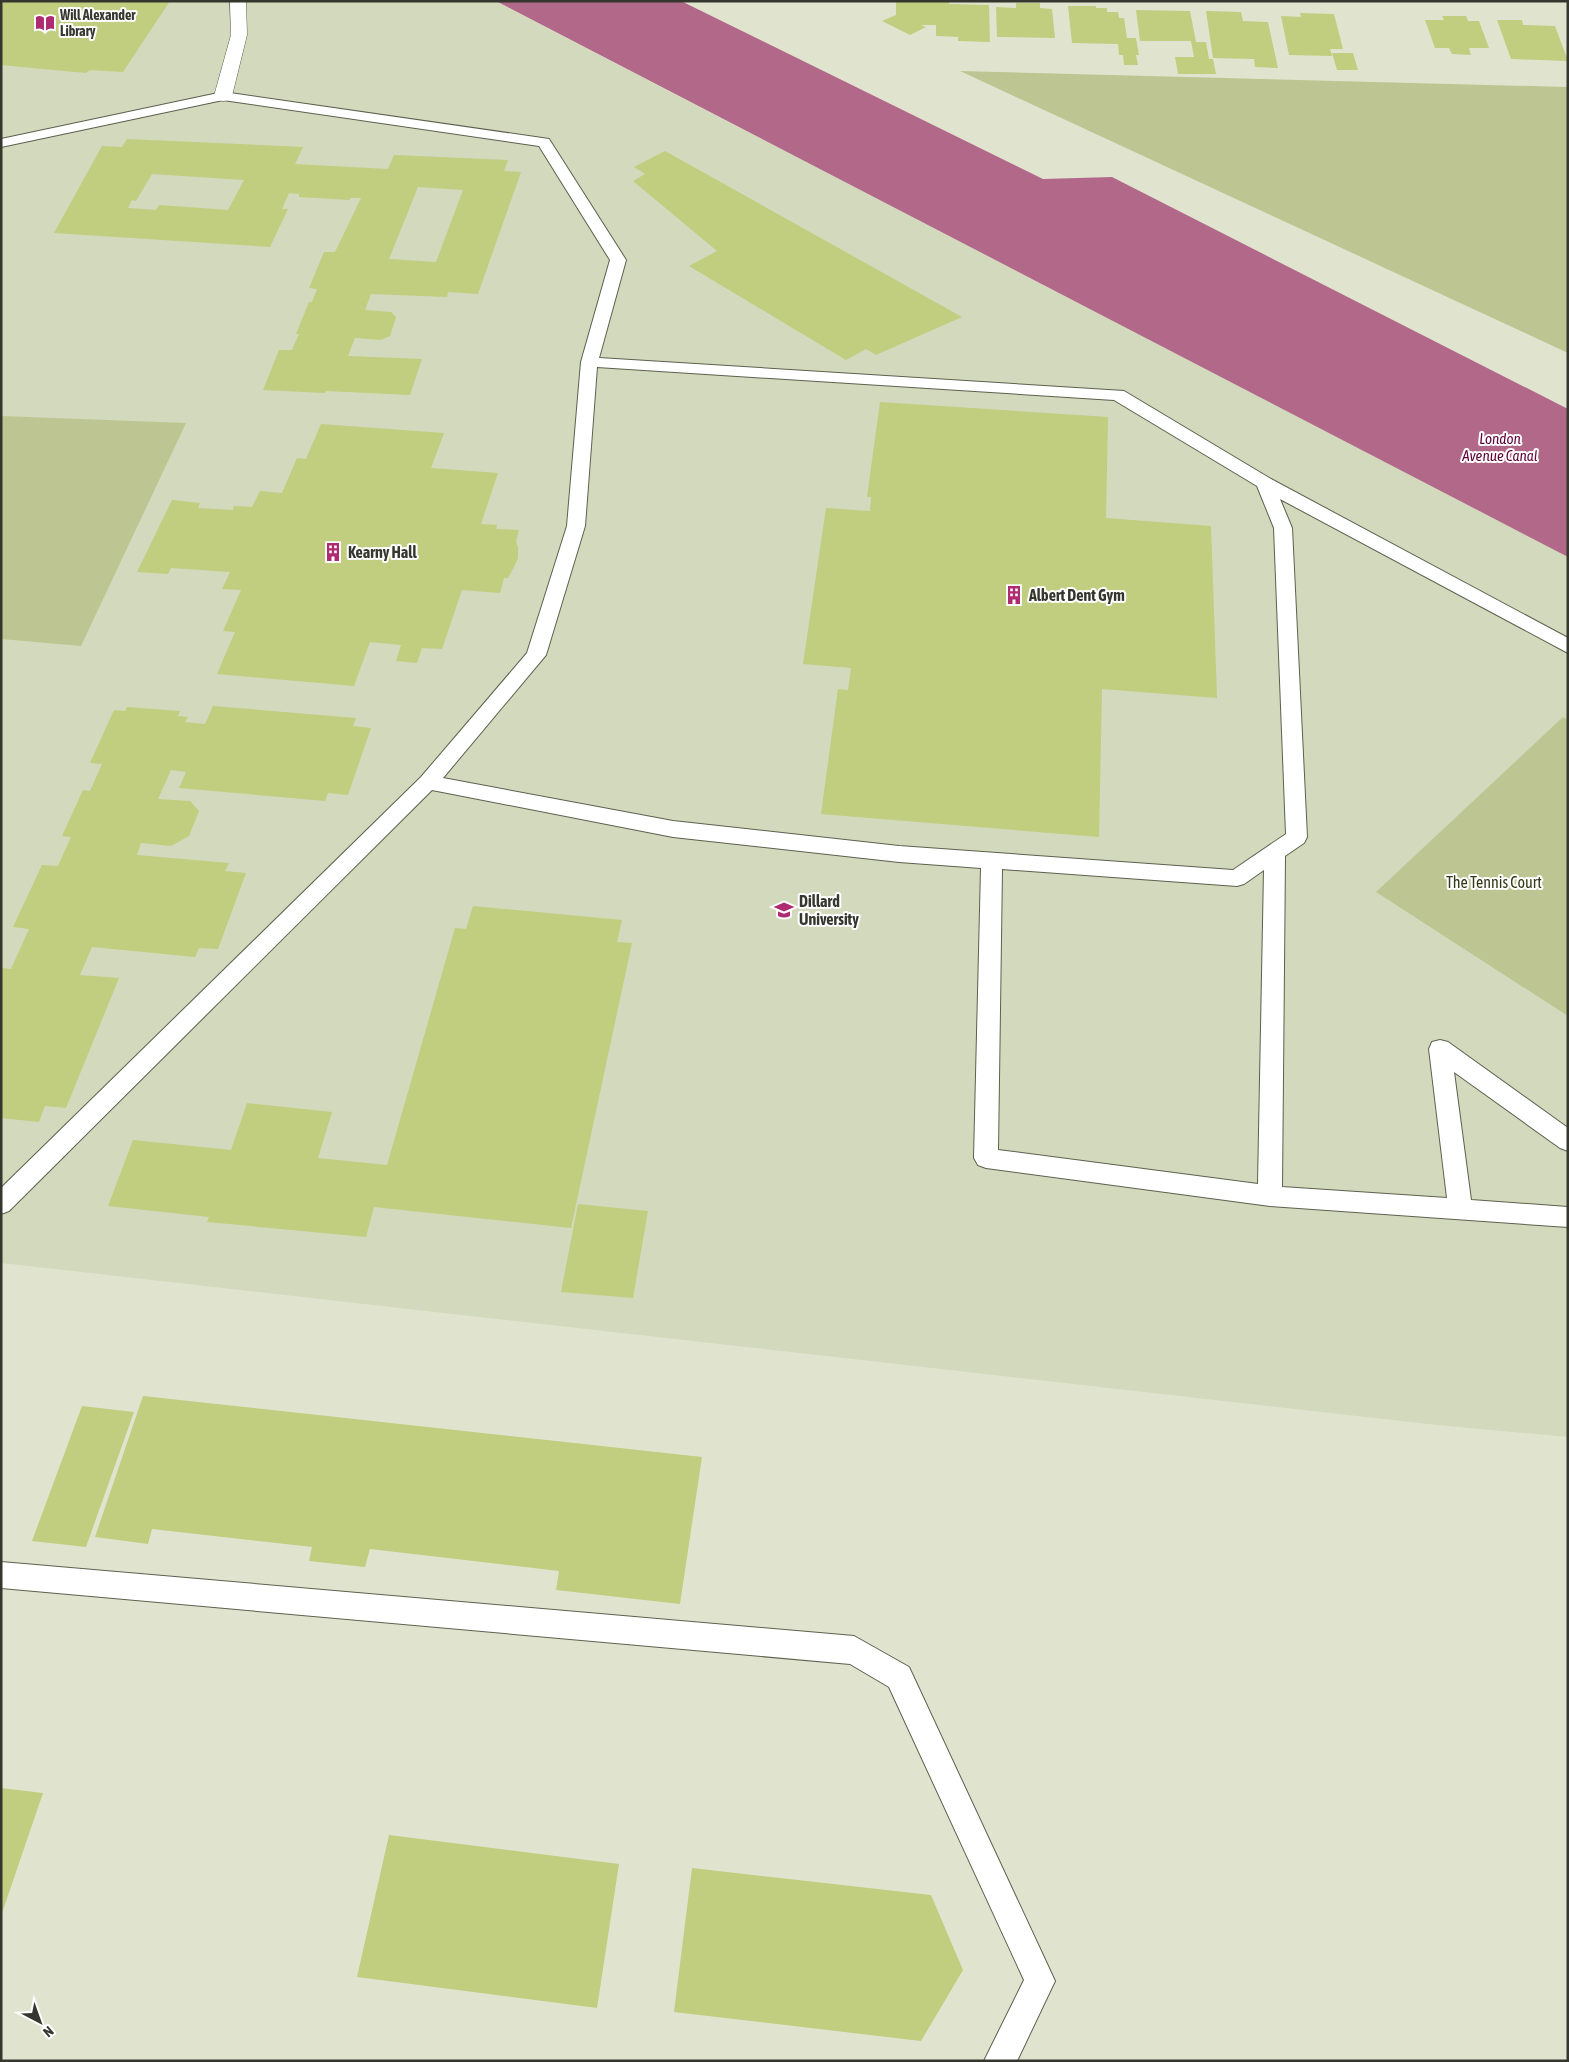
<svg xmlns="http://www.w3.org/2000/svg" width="1569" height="2062" viewBox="0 0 1569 2062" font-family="'Asap Condensed',sans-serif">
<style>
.built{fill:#d3d9bc}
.green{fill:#bdc692}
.water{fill:#b26989}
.building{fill:#c1cd7f;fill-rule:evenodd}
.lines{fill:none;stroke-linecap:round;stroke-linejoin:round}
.service-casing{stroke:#5d604e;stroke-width:2}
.minor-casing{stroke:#5d604e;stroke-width:1}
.service{fill:#fff;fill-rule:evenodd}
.minor{fill:#fff;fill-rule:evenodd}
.labels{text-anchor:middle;stroke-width:4;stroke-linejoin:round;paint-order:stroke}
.far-poi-label{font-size:14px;font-weight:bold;fill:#35372f;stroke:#fff;text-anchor:start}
.far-water-label{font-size:15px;font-style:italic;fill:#5f0038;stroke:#fff}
.poi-label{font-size:16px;font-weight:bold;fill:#35372f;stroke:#fff;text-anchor:start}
.park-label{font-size:16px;fill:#333816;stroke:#fff}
</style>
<rect width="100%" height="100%" fill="#e0e4cf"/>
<!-- built -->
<path class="built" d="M1,1H495L1568,557V1437L1437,1425L1,1263Z"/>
<!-- green -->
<g class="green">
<path d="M960,71L1568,87V353Z"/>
<path d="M1,416L186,423L81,646L1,639Z"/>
<path d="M1563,717L1568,720V1016L1376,892Z"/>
</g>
<!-- water -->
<path class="water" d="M496,1H681L1043,179L1112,177L1568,409V557Z"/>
<!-- building -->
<g class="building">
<path d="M1,1H170L123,72L90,70L86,73L1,65Z"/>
<path d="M896,1H949V4L989,5L990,42L958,41V37L936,36V25H921L926,27L910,35L882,21L896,15Z"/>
<path d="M1016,3H1040V8L1052,9L1055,38L997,37L996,7L1016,8Z"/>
<path d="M1068,6H1096V8H1107V12H1118L1119,18H1124L1127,38H1136L1139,55H1136L1138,65H1124L1123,55H1119L1118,44L1072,43Z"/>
<path d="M1136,10L1190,11L1196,42H1206L1209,59H1213L1216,74H1178L1175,57H1194L1191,41H1140Z"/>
<path d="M1206,11L1241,12L1243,21L1268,22L1278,68L1255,67L1254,59L1213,58Z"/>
<path d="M1300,13L1334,14L1343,49H1330L1332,56L1289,55L1281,16L1301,17Z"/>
<path d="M1442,16H1466L1468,21H1479L1489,48H1469L1471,55L1452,54L1449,48H1435L1425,20H1444Z"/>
<path d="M1497,20H1522L1523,25L1555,26L1568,61L1511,59Z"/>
<path d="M1332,53H1353L1358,70H1337Z"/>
<path d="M127,139L303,147L295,164L388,169L394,155L508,160L504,171L521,172L478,294L448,292L447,297L371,294L365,310L391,312L396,317L390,336L381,340L355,338L348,356L422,359L410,395L326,391L325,393L263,390L279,350H292L299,334H296L309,302H312L317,289L309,288L324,252H335L361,198H350V200L299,197V194L289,193L282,209H288L270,247L54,233L102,146L122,147ZM152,174L244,180L228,210L159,205L156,210L128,208L132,200L136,201ZM418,187L463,190L436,262L389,259Z"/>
<path d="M665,151L962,317L876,355L866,349L846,360L689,266L717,251L633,181L645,174L634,167Z"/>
<path d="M880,402L1108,417L1106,518L1211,526L1217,698L1102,689L1099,837L821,814L838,689L848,690L851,668L803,664L826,508L870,511L871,497H867Z"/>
<path d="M321,424L444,433L431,468L498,473L481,524L497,525L496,529L519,530L516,542L518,547V558L514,567L508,578H504L500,593L462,590L442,649L422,648L417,663L396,661L401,645L370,642L354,686L217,674L235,632L223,631L241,590L222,589L230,572L171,568L168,574L137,572L172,500L200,503L198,508L233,510L234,506L252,507L260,491L282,493L297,458L306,459Z"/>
<path d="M213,706L356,718L353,726L371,728L348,795L328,793L325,801L179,788L186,772L171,770L158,799L190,801L199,811L189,836L171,846L141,843L137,855L229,863L225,871L246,873L218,949L199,948L195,957L92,947L80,975L119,978L66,1108L45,1106L39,1122L1,1118V968L11,969L29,929L13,927L42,865L58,866L71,837L62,836L83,790L90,791L102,764L90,763L114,710L125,711L127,707L180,711L178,716L188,717L185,722L205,724Z"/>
<path d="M473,906L622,920L617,942L632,943L571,1228L374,1207L366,1237L207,1222L209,1217L108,1206L133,1140L231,1150L247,1103L332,1112L318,1158L387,1165L455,928L466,929Z"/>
<path d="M578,1204L648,1211L633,1298L561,1292Z"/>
<path d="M143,1396L702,1457L680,1604L556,1590L559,1571L370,1549L365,1567L309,1561L312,1547L152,1529L148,1544L95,1537Z"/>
<path d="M82,1406L134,1412L86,1547L32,1541Z"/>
<path d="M1,1788L43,1793L2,1913H1Z"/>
<path d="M389,1835L619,1864L597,2008L357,1977Z"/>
<path d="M692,1868L931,1895L963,1970L921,2041L674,2012Z"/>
</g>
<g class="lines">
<!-- service casing -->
<g class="service-casing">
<g id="service">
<path d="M223,92L549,139L626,260L599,358L1124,391L1271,479L1568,638V653L1280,499L1292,528L1307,837L1304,843L1285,856L1282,1187L1447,1198L1429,1049L1432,1042L1440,1040L1448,1042L1568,1128V1151L1560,1148L1454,1072L1471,1200L1568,1207V1227L1270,1206L986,1168L978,1165L974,1158L981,868L899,862L673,837L432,790L9,1211L1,1214V1188L421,777L527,653L567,526L581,362L610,260L539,146L223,100L1,147V139ZM597,367L1114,400L1257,486L1274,528L1286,834L1233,870L899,846L673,821L443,778L546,655L585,526ZM1002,869L1237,886L1244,884L1264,870L1258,1184L998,1150Z"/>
<path d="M1,1562L854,1636L909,1667L1055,1981L1017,2061H984L1024,1980L889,1687L850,1664L1,1588Z"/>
</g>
</g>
<!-- minor casing -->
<g class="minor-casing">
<path id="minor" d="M230,1H246L247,35L232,96L229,100L223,101L217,100L214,96L231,35Z"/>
</g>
<!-- service -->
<use href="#service" class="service"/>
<!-- minor -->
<use href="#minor" class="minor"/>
</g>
<!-- icons -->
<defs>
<g id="library-bare" transform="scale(1.5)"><path d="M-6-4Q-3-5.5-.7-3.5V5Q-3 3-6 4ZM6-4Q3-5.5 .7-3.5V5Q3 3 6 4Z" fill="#ae2a71" stroke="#fff" stroke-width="2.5" paint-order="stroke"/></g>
<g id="building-bare" transform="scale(1.5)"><path d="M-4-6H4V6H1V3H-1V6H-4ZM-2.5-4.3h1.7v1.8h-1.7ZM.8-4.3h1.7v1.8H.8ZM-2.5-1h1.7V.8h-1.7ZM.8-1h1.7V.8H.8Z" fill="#ae2a71" stroke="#fff" stroke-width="2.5" paint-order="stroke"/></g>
<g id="university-bare" transform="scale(1.5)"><path d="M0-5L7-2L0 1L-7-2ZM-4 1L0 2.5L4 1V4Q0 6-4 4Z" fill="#ae2a71" stroke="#fff" stroke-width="2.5" paint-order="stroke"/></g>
</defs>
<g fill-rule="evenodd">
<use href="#library-bare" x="45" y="23"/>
<use href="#building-bare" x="333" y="552"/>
<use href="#building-bare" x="1014" y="595"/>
<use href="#university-bare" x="784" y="910"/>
</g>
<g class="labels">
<!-- far-poi labels -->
<g class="far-poi-label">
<text x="60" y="20">Will Alexander<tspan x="60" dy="16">Library</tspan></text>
</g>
<!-- far-water labels -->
<g class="far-water-label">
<text x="1500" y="444">London<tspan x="1500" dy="17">Avenue Canal</tspan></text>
</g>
<!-- poi labels -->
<g class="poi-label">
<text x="348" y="558">Kearny Hall</text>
<text x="1029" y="601">Albert Dent Gym</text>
<text x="799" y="907">Dillard<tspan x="799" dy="18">University</tspan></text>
</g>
<!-- park labels -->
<g class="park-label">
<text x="1494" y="888">The Tennis Court</text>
</g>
</g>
<!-- border -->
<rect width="1569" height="2062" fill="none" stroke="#35372f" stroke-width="5"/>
<!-- north arrow -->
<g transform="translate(40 2022) rotate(139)" stroke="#ffffff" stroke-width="4" paint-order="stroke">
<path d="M0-4L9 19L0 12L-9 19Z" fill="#35372f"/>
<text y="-8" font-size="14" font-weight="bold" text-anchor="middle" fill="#35372f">N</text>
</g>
</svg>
